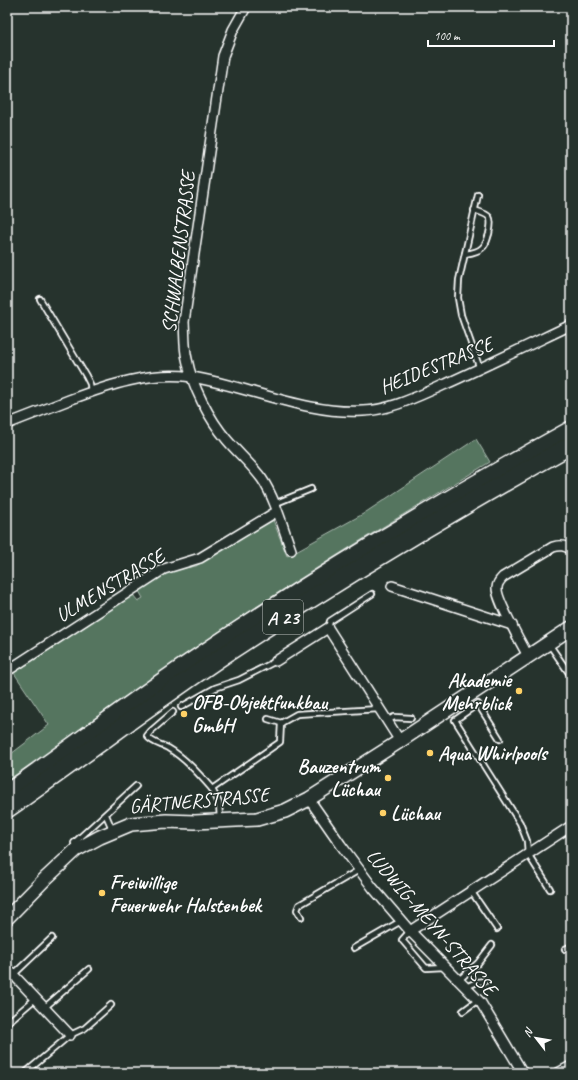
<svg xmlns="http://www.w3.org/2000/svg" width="578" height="1080" viewBox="0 0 578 1080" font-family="Caveat,sans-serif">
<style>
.green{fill:#54755f;stroke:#aabaaf}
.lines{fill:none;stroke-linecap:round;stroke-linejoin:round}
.lane-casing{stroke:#fff;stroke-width:8}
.street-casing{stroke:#fff;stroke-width:12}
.secondary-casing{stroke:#fff;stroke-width:16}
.highway-casing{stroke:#fff;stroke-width:20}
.lane{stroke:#26332d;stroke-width:4.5}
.street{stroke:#26332d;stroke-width:9}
.secondary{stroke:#26332d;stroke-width:13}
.highway{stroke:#26332d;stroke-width:17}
.poi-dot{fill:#ffd166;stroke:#26332d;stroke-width:1.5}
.labels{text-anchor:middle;stroke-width:3;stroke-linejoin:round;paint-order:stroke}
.shield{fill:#26332d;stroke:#bec2c0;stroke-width:1}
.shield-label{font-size:19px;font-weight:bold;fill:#fff}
.street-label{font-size:20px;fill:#fff;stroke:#26332d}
.poi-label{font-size:20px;font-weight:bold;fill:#fff;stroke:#26332d;text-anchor:start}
</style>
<rect width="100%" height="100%" fill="#26332d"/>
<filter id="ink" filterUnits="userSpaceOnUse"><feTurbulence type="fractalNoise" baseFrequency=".025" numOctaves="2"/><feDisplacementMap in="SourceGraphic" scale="8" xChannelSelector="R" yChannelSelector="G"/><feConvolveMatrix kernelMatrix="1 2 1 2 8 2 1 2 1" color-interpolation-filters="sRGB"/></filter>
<g filter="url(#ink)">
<!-- green -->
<path class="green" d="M476,439L490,462C412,509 334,556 258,606C172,662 90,722 7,781V757L49,725L14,673L133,595L138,601L143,598L139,591L171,570L196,566L273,520L287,556L363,514Z"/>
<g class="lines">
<!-- lane casing -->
<g class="lane-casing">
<g id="lane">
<path d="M478,195L459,280L458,298L461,315L480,369"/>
<path d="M465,254C471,253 478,252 482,248C487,244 487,239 489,234C493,217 491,215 474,210"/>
<path d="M40,299L86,376L90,384L91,392"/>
<path d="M274,504L311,489"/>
<path d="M328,628L330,621L372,594"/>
<path d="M549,644L571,676"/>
<path d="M181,707L215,688L239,680L276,661"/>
<path d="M173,712L151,731L147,736C152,743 160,744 168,748C185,758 199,774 212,789"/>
<path d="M387,721L394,717L411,718"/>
<path d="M281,723L297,714L379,709"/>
<path d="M500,739L478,704L455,720L520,823L527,841L528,854L550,889"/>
<path d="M106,815L113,831"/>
<path d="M220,819L219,803L212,789L280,742L281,723L268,719"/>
<path d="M76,849L74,843L136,786"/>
<path d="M471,891L497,929"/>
<path d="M301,917L297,910L299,905L359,870"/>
<path d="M410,931L402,940L426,968L444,967"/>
<path d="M354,948L401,921"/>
<path d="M565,949L571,946"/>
<path d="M13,975L52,938"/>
<path d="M459,980L478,963L492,945"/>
<path d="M466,987L477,982L485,981"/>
<path d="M44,1008L89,969"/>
<path d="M463,1011L478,1000"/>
<path d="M7,1023L35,999"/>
<path d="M25,1073L70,1035L85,1028L111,1005"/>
</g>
</g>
<!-- street casing -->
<g class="street-casing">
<g id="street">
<path d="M246,7L233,30L223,56L184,322C185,334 184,347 187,359C192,386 209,419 227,440C238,453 252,465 262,479C275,498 283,528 291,550"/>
<path d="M7,424C28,416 48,408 69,400C109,385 149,371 192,377C247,386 308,415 363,411C392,410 420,395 446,384C488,365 529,345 571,325"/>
<path d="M392,586L512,625"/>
<path d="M528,656C521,643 496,599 497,588C497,584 500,580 503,577L553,547C560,545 565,545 571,550"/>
<path d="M276,661L328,628L400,741"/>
<path d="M7,671L164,569L200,558L276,512"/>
<path d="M309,799L341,845L373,888L410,931L481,1003L523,1073"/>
<path d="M410,931L571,826"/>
<path d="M7,968L70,1035"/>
<path d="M558,1073L571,1066"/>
</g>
</g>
<!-- secondary casing -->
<g class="secondary-casing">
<path id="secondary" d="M7,918L45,879L76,850L100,837L131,824L166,821L195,822L257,819L285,811L309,799L400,741L571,628"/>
</g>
<!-- highway casing -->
<g class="highway-casing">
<g id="highway">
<path d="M7,793C67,751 125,707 185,666C310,581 439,503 571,430"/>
<path d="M7,809C81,758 152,703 227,653C339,579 454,510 571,445"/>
</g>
</g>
<!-- lane -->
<use href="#lane" class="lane"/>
<!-- street -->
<use href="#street" class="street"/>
<!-- secondary -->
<use href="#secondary" class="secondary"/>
<!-- highway -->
<use href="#highway" class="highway"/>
</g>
</g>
<!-- markers -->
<g class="poi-dot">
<circle cx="519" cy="691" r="4"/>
<circle cx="184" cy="714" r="4"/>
<circle cx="430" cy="753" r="4"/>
<circle cx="388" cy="778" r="4"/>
<circle cx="383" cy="813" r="4"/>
<circle cx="102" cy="893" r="4"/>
</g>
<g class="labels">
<!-- shield labels -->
<rect class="shield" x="263" y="600" width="40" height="34" rx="3"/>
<g class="shield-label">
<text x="283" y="624">A 23</text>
</g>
<!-- street labels -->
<g class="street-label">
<text transform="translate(178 252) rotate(-83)" y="7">SCHWALBENSTRASSE</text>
<text transform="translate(436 365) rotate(-22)" y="7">HEIDESTRASSE</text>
<text transform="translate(110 585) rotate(-31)" y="7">ULMENSTRASSE</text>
<text transform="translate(199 800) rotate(-5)" y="7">GÄRTNERSTRASSE</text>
<text transform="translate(432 922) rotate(49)" y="7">LUDWIG-MEYN-STRASSE</text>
</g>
<!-- poi labels -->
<g class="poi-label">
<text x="511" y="687" text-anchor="end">Akademie<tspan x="511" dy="23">Mehrblick</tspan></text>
<text x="192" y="709">OFB-Objektfunkbau<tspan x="192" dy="23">GmbH</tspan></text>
<text x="438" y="760">Aqua Whirlpools</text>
<text x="380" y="773" text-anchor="end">Bauzentrum<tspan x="380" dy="23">Lüchau</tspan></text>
<text x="391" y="820">Lüchau</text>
<text x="110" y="889">Freiwillige<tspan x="110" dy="23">Feuerwehr Halstenbek</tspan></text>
</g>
</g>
<!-- margin -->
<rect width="578" height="1080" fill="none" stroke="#26332d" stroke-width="24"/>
<rect x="12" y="12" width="554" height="1056" fill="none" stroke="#fff" stroke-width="1.5" filter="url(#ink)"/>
<!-- north arrow -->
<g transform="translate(536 1038) rotate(301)" stroke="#26332d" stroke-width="3" paint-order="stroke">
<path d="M0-3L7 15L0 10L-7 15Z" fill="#ffffff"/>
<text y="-6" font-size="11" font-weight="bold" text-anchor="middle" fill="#ffffff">N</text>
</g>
<!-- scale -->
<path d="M428 40v6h126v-6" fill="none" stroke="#ffffff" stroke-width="2"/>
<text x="434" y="40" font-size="12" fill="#ffffff" stroke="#26332d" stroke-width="3" paint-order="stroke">100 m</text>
</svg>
